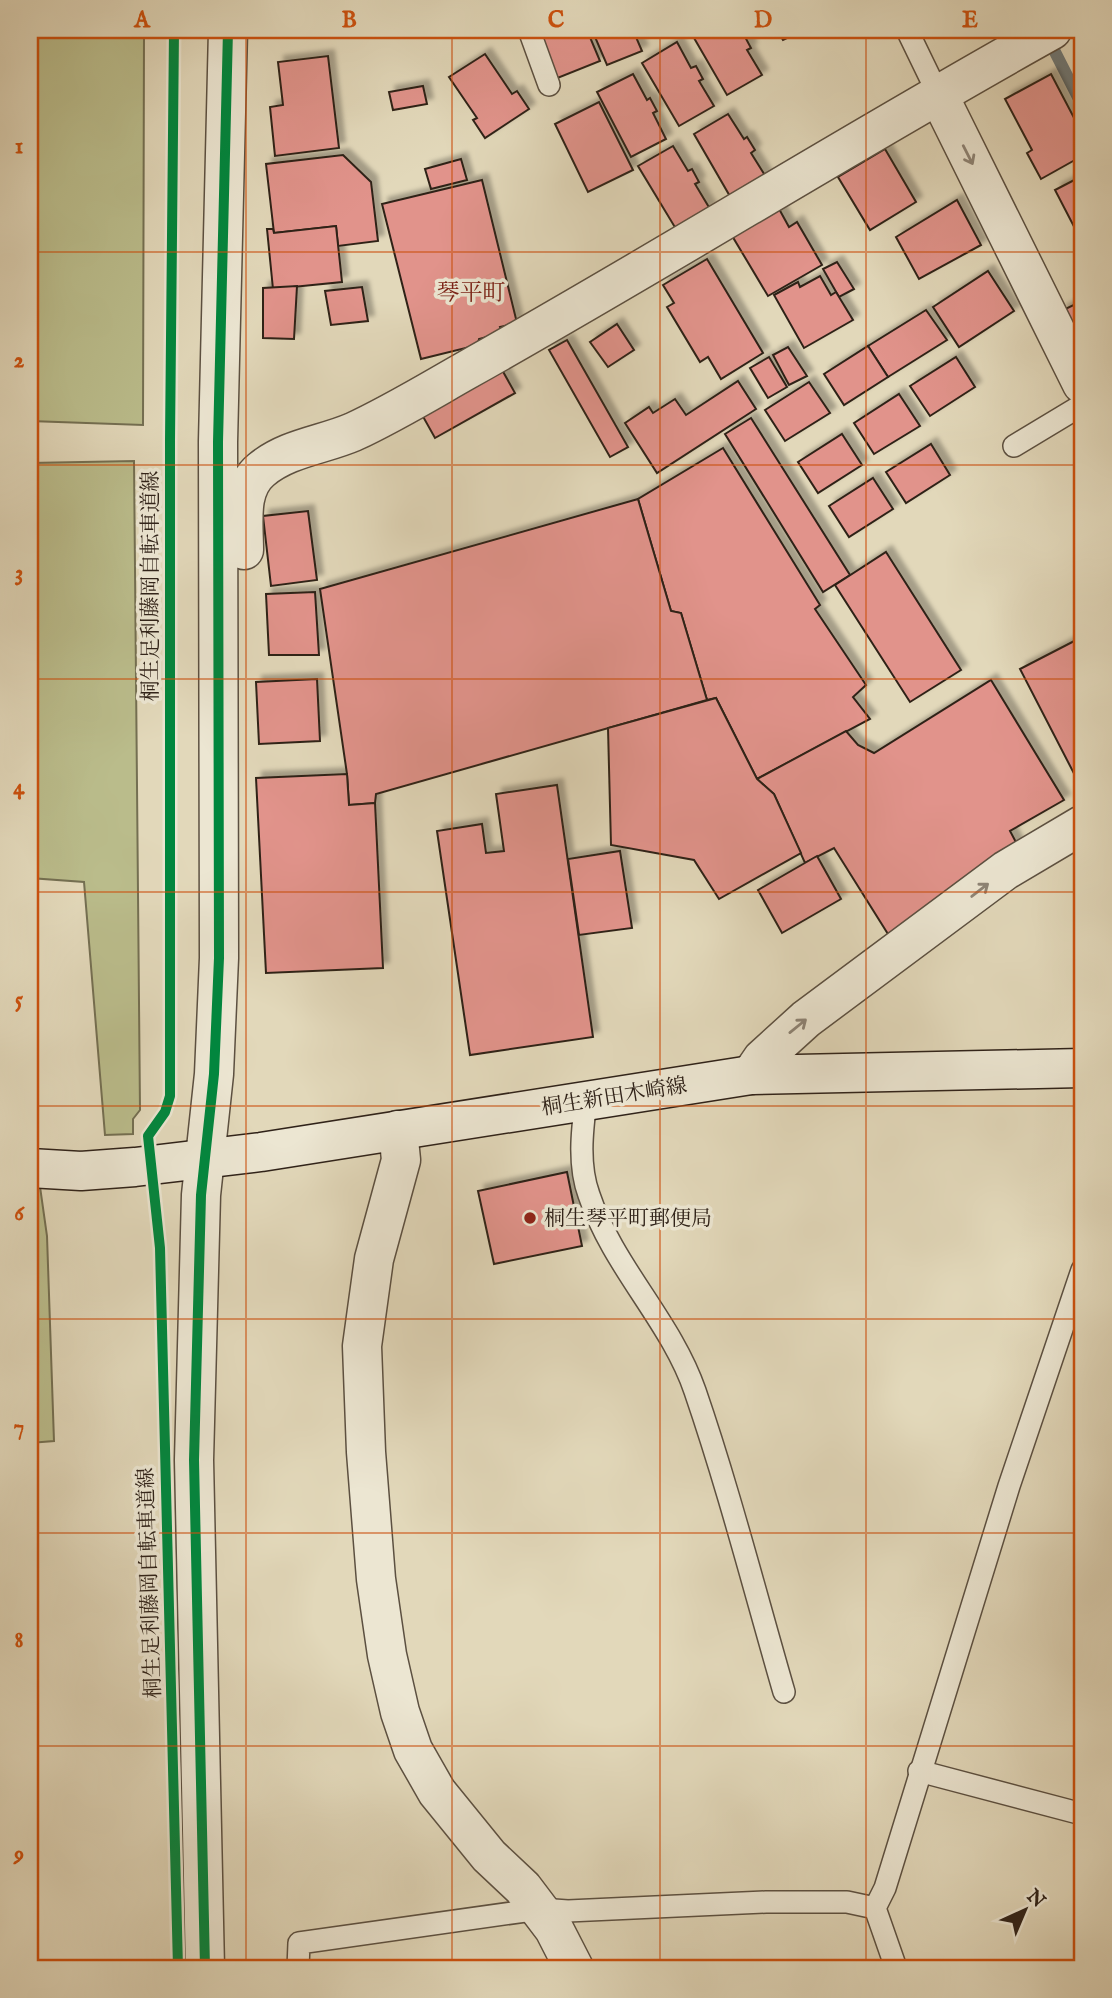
<svg xmlns="http://www.w3.org/2000/svg" width="1112" height="1998" viewBox="0 0 1112 1998" font-family="'IM FELL English','Noto Serif JP',serif">
<style>
.green{fill:#babc8b;stroke:#746f52;stroke-width:2}
.lines{fill:none;stroke-linecap:round;stroke-linejoin:round}
.stream{stroke:#707b7b;stroke-width:12}
.building{fill:#e1938b;stroke:#2f2219;stroke-width:2;filter:url(#shadow)}
.lane-casing{stroke:#5c5041;stroke-width:24}
.street-casing{stroke:#5c5041;stroke-width:41}
.secondary-casing{stroke:#2f2219;stroke-width:41}
.lane{stroke:#ece6d2;stroke-width:21}
.street{stroke:#ece6d2;stroke-width:38}
.secondary{stroke:#ece6d2;stroke-width:38}
.cycleway-casing{stroke:#ece6d2;stroke-width:15}
.cycleway{stroke:#00873e;stroke-width:10}
.oneway{stroke:#8e8476}
.grid{fill:none;stroke:#cc510e;stroke-width:2;stroke-opacity:0.55}
.poi-dot{fill:#8f2418;stroke:#ece6d2;stroke-width:2.5}
.labels{text-anchor:middle;stroke-width:7;stroke-linejoin:round;paint-order:stroke}
.street-label{font-size:21px;fill:#2f2219;stroke:#ece6d2}
.poi-label{font-size:21px;fill:#2f2219;stroke:#ece6d2;text-anchor:start}
.neighbourhood-label{font-size:23px;fill:#7a1f14;stroke:#ece6d2}
.neatline{fill:none;stroke:#cc510e;stroke-width:2.5}
.grid-label{font-size:23px;text-anchor:middle;font-weight:bold;fill:#cc510e}
</style>
<defs>
<filter id="shadow"><feDropShadow dx="6" dy="-6" stdDeviation="2" flood-color="#0004"/></filter>
</defs>
<rect width="100%" height="100%" fill="#e2d8ba"/>
<filter id="stains"><feTurbulence type="fractalNoise" baseFrequency=".00286" numOctaves="4"/><feColorMatrix values="0 0 0 0 .2 0 0 0 0 .09 0 0 0 0 .02 0 0 0 .5 -.17"/></filter>
<radialGradient id="worn" r=".72"><stop offset=".6" stop-color="#630" stop-opacity="0"/><stop offset="1" stop-color="#630" stop-opacity=".3"/></radialGradient>
<!-- green -->
<g class="green">
<path d="M30,30H144L143,425L30,421Z"/>
<path d="M134,461L140,1110L133,1119V1134L105,1135L84,882L30,878V463Z"/>
<path d="M30,1116L47,1236L54,1441L30,1443Z"/>
</g>
<g class="lines">
<!-- stream -->
<path class="stream" d="M1054,50L1082,105"/>
</g>
<!-- building -->
<g class="building">
<path d="M534,30H587L600,61L555,79Z"/>
<path d="M592,30H633L642,51L607,65Z"/>
<path d="M693,30H736L740,36L744,35L751,48L747,50L762,75L727,95L690,31Z"/>
<path d="M777,30H804L783,40Z"/>
<path d="M677,42L691,68L696,66L703,79L699,81L714,106L679,126L642,63Z"/>
<path d="M485,54L512,94L517,91L529,109L485,138L473,120L477,118L449,77Z"/>
<path d="M328,56L339,148L275,156L270,107L283,105L278,62Z"/>
<path d="M633,74L647,100L650,98L657,111L653,113L666,139L631,157L597,92Z"/>
<path d="M1051,74L1082,133V156L1041,179L1027,153L1032,150L1005,99Z"/>
<path d="M423,86L427,104L393,110L389,92Z"/>
<path d="M599,102L633,170L588,192L555,124Z"/>
<path d="M728,114L744,139L747,137L755,150L751,153L766,177L731,198L694,134Z"/>
<path d="M673,146L688,171L692,169L699,182L695,184L710,209L676,229L638,166Z"/>
<path d="M885,149L916,202L870,230L838,177Z"/>
<path d="M343,155L371,182L378,241L338,246L336,226L274,233L266,164Z"/>
<path d="M461,159L467,180L431,189L425,169Z"/>
<path d="M1082,176V242L1055,190Z"/>
<path d="M482,180L517,323L500,327L502,333L479,339L478,345L421,359L382,204Z"/>
<path d="M957,200L981,245L919,279L896,237Z"/>
<path d="M778,207L789,227L797,222L822,265L768,296L731,234Z"/>
<path d="M336,226L342,282L273,289L267,229H273L274,233Z"/>
<path d="M707,259L763,353L721,379L708,357L700,362L667,307L674,303L663,285Z"/>
<path d="M837,262L854,289L839,297L823,269Z"/>
<path d="M988,271L1014,311L959,347L933,307Z"/>
<path d="M820,276L831,295L836,292L853,320L804,348L774,295L798,282L800,287Z"/>
<path d="M297,286L294,339L263,338V288Z"/>
<path d="M362,287L368,321L331,325L325,291Z"/>
<path d="M1082,301V352L1061,311Z"/>
<path d="M926,310L947,340L888,377L868,346Z"/>
<path d="M617,324L634,350L608,367L590,342Z"/>
<path d="M567,340L628,447L610,457L549,350Z"/>
<path d="M868,346L888,377L844,405L824,374Z"/>
<path d="M788,347L807,376L789,385L773,355Z"/>
<path d="M769,357L787,387L768,398L750,368Z"/>
<path d="M956,357L975,387L930,416L910,386Z"/>
<path d="M501,368L515,393L435,438L421,413Z"/>
<path d="M738,381L756,409L657,473L625,423L649,407L653,413L675,399L686,415Z"/>
<path d="M809,382L830,413L785,441L765,410Z"/>
<path d="M899,394L920,426L874,454L854,423Z"/>
<path d="M751,418L850,575L823,592L725,434Z"/>
<path d="M842,434L862,465L818,493L798,462Z"/>
<path d="M931,444L950,475L906,503L886,472Z"/>
<path d="M723,448L820,605L815,609L866,685L853,697L870,719L757,779L716,698L707,700L681,613L671,611L638,499Z"/>
<path d="M873,478L893,509L849,537L829,506Z"/>
<path d="M638,499L671,611L681,613L707,700L376,794L375,803L349,805L347,774L320,589Z"/>
<path d="M308,511L317,580L271,586L263,516Z"/>
<path d="M886,552L961,670L910,702L835,585Z"/>
<path d="M315,592L319,655H269L266,594Z"/>
<path d="M1082,637V789L1020,669Z"/>
<path d="M317,679L320,741L259,744L256,682Z"/>
<path d="M991,680L1064,800L1010,831L1018,846L893,942L834,848L805,863L774,794L757,779L846,731L858,745L874,753Z"/>
<path d="M716,698L757,779L774,794L801,853L719,899L694,860L611,845L608,728Z"/>
<path d="M347,774L349,805L375,803L383,968L266,973L256,778Z"/>
<path d="M557,785L593,1037L470,1055L437,831L482,824L486,853L504,851L496,794Z"/>
<path d="M620,851L632,928L579,935L568,859Z"/>
<path d="M817,856L841,899L782,933L758,890Z"/>
<path d="M567,1172L582,1246L494,1264L478,1191Z"/>
</g>
<g class="lines">
<!-- lane casing -->
<g class="lane-casing">
<g id="lane">
<path d="M529,30L549,85"/>
<path d="M907,30L938,94"/>
<path d="M1014,446L1082,405"/>
<path d="M586,1100C582,1131 578,1165 589,1195C613,1267 671,1321 695,1391C729,1490 755,1592 784,1692"/>
<path d="M919,1771L1082,1814"/>
<path d="M298,1968L299,1943L540,1909L568,1911L766,1902H847L875,1908"/>
<path d="M896,1968L875,1908L885,1888L1009,1486L1082,1270"/>
</g>
</g>
<!-- street casing -->
<g class="street-casing">
<g id="street">
<path d="M938,94L1082,384"/>
<path d="M244,550C244,523 238,489 261,470C287,448 323,445 353,432C392,414 428,392 465,371C663,260 854,140 1052,30"/>
<path d="M751,1075L762,1059L806,1019L1006,870L1082,825"/>
<path d="M398,1130L401,1160L374,1259L362,1346L366,1452L376,1579L387,1655L400,1712L413,1750L437,1792L489,1856L523,1888L554,1929L574,1968"/>
<path d="M205,1968L194,1460L201,1195L214,1074L219,958L218,442L228,30"/>
</g>
</g>
<!-- secondary casing -->
<g class="secondary-casing">
<path id="secondary" d="M30,1168L81,1171L135,1167L261,1152L751,1075L1082,1068"/>
</g>
<!-- lane -->
<use href="#lane" class="lane"/>
<!-- street -->
<use href="#street" class="street"/>
<!-- secondary -->
<use href="#secondary" class="secondary"/>
<!-- cycleway casing -->
<g class="cycleway-casing">
<g id="cycleway">
<path d="M174,30L170,441V1096L165,1112L148,1136L160,1248L178,1968"/>
<path d="M205,1968L194,1460L201,1195L214,1074L219,958L218,442L228,30"/>
</g>
</g>
<!-- cycleway -->
<use href="#cycleway" class="cycleway"/>
</g>
<!-- one-way arrows -->
<defs><path id="oneway-shaft" d="M-6 0H5M1.5-3L5.5 0L1.5 3" fill="none" stroke-width="1.6" stroke-linecap="round" stroke-linejoin="round" transform="scale(1.75)"/></defs>
<g class="oneway">
<use href="#oneway-shaft" transform="translate(968 155) rotate(63)"/>
<use href="#oneway-shaft" transform="translate(980 890) rotate(-38)"/>
<use href="#oneway-shaft" transform="translate(798 1026) rotate(-39)"/>
</g>
<!-- grid -->
<path class="grid" d="M246,30V1968M452,30V1968M660,30V1968M866,30V1968M30,252H1082M30,465H1082M30,679H1082M30,892H1082M30,1106H1082M30,1319H1082M30,1533H1082M30,1746H1082"/>
<!-- markers -->
<circle class="poi-dot" cx="530" cy="1218" r="7"/>
<g class="labels">
<!-- street labels -->
<g class="street-label">
<text transform="translate(150 586) rotate(-90)" y="7">桐生足利藤岡自転車道線</text>
<text transform="translate(614 1096) rotate(-9)" y="7">桐生新田木崎線</text>
<text transform="translate(149 1583) rotate(-92)" y="7">桐生足利藤岡自転車道線</text>
</g>
<!-- poi labels -->
<g class="poi-label">
<text x="544" y="1225">桐生琴平町郵便局</text>
</g>
<!-- neighbourhood labels -->
<g class="neighbourhood-label">
<text x="471" y="300">琴平町</text>
</g>
</g>
<!-- margin -->
<rect width="1112" height="1998" fill="none" stroke="#e2d8ba" stroke-width="77"/>
<!-- north arrow -->
<g transform="translate(1025 1910) rotate(44)" stroke="#ece6d2" stroke-width="5" paint-order="stroke">
<path d="M0-5L12 26L0 18L-12 26Z" fill="#2f2219"/>
<text y="-10" font-size="19" font-weight="bold" text-anchor="middle" fill="#2f2219">N</text>
</g>
<rect x="38" y="38" width="1036" height="1922" class="neatline"/>
<g class="grid-label">
<text x="142" y="27">A</text>
<text x="349" y="27">B</text>
<text x="556" y="27">C</text>
<text x="763" y="27">D</text>
<text x="970" y="27">E</text>
<text x="19" y="153">1</text>
<text x="19" y="367">2</text>
<text x="19" y="580">3</text>
<text x="19" y="794">4</text>
<text x="19" y="1007">5</text>
<text x="19" y="1220">6</text>
<text x="19" y="1434">7</text>
<text x="19" y="1647">8</text>
<text x="19" y="1861">9</text>
</g>
<rect width="100%" height="100%" filter="url(#stains)"/>
<rect width="100%" height="100%" fill="url(#worn)"/>
</svg>
